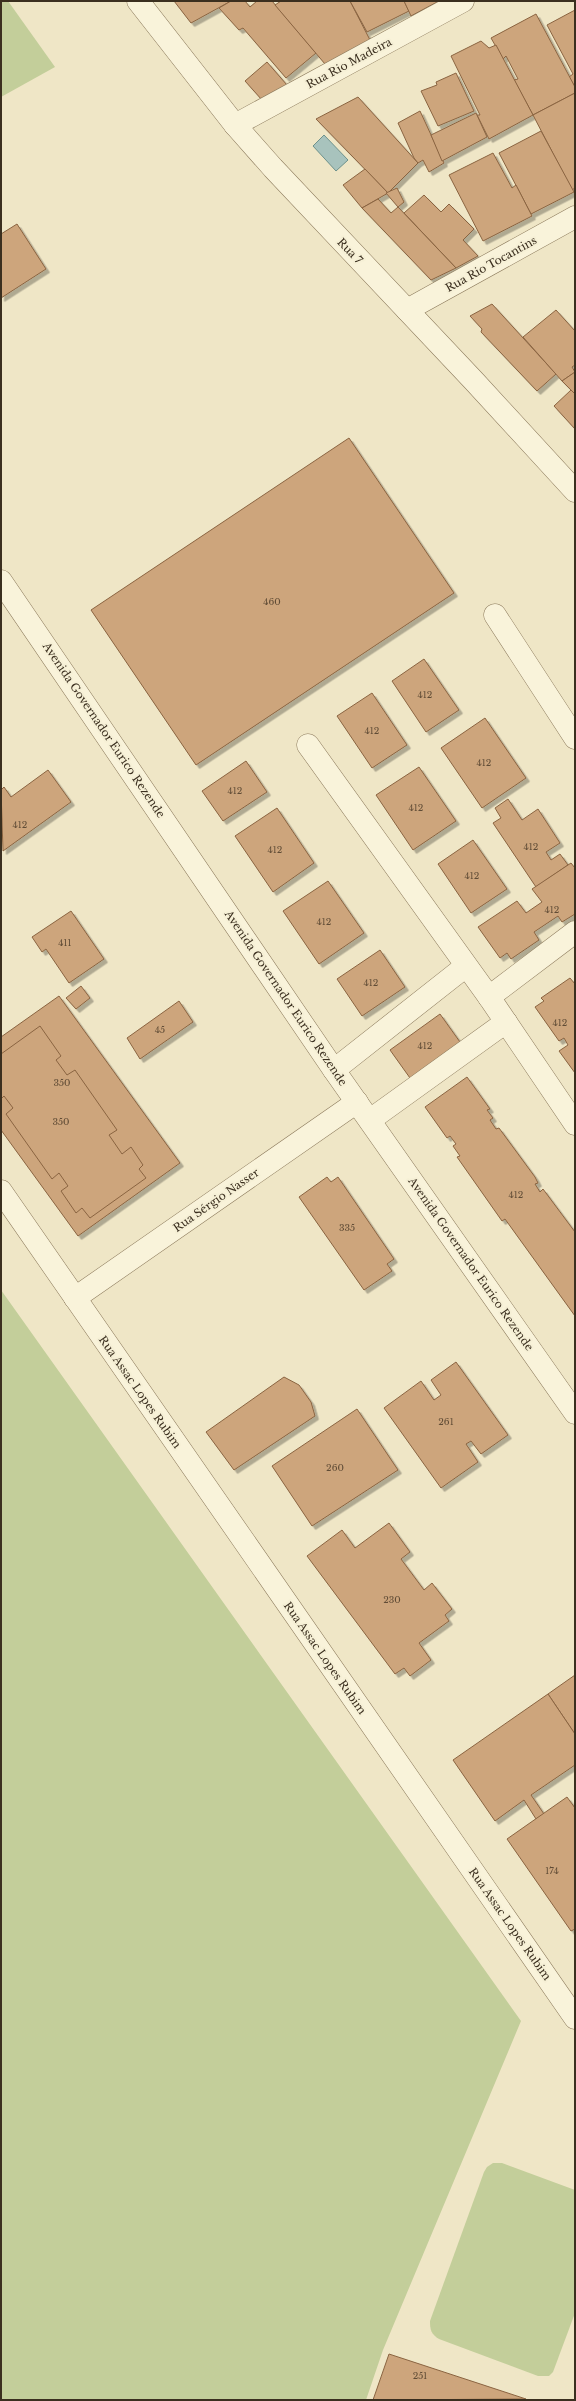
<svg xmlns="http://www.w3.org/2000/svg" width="576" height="2401" viewBox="0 0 576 2401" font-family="'Libre Baskerville',serif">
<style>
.green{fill:#c3ce9a}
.water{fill:#a8c3bd;stroke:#6e928c}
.building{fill:#cda57c;stroke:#8a6441;filter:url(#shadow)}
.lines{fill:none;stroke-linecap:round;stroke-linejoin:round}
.minor-casing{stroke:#8b795b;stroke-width:23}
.minor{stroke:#f9f3da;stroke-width:22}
.labels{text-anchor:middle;stroke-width:4;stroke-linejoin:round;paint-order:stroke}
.number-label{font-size:9px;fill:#604c36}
.street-label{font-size:11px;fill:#3b2f1f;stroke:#f6f0d6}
</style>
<defs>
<filter id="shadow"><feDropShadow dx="3.5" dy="3.5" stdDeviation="0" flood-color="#0004"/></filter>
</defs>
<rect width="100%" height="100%" fill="#efe6c6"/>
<!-- green -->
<g class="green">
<path d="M1,1H8L55,67L1,97Z"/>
<path d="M1,1290L521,2021L383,2350L366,2400H1Z"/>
<path d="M493,2163H502L575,2190V2313L553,2372L549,2376H538L439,2339C431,2334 430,2330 430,2321L484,2172L487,2167Z"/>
</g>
<!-- water -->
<path class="water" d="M324,135L348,160L336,171L313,146Z"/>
<!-- building -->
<g class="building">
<path d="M174,1H231L191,23Z"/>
<path d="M231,1H245L250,7L257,1H272L316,53L286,78L243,28L239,30L219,8Z"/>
<path d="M281,1H350L370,40L325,64L275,5Z"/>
<path d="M350,1H404L409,11L367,32Z"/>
<path d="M404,1H439L411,16Z"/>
<path d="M575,10V87L569,77L573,74L547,25Z"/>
<path d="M536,14L575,87V93L533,115L514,80L518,79L506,56L503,59L491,38Z"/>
<path d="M481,41L489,48L496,45L533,115L489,139L477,115H480L451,56Z"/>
<path d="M267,62L287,85L262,100L245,81Z"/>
<path d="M456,73L474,111L438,126L421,91L437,85L436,82Z"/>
<path d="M575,93V188L572,190L533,115Z"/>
<path d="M358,97L418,163L388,193L316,119Z"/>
<path d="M420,111L444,163L429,172L423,160L418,163L414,158L398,123Z"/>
<path d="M476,113L487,137L442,161L431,135Z"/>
<path d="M541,131L574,192L531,214L499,153Z"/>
<path d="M493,153L512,188L516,185L532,216L483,241L449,175Z"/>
<path d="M365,169L388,193L362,208L343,185Z"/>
<path d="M397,188L404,202L398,207L386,193Z"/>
<path d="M424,195L441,212L449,204L474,229L463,240L478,256L456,268L404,213Z"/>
<path d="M378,199L391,213L398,207L456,268L431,280L362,208Z"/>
<path d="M17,224L46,269L1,298V234Z"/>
<path d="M492,304L556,374L537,391L481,332L482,329L470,316Z"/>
<path d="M556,310L575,331V365L572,367L575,372L562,381L523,337Z"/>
<path d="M575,372V394L562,381Z"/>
<path d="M571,390L575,394V429L554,406Z"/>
<path d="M349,438L454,593L196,765L91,610Z"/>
<path d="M424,659L459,710L426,732L392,681Z"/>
<path d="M372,693L407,745L372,768L337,716Z"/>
<path d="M485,718L526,778L482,808L441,748Z"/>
<path d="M246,761L267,792L223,821L202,791Z"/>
<path d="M419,767L456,821L413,850L376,795Z"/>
<path d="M48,770L71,802L3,851L1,790L4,787L11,797Z"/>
<path d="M508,799L522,820L538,809L560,843L546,852L551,860L560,854L568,865L536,887L493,823L501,818L495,808Z"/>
<path d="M277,808L314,863L273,892L235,836Z"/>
<path d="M473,840L507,889L471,913L438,864Z"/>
<path d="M571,863L575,868V914L562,922L558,916L534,932L539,940L511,959L507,953L500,958L478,927L517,901L526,913L542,902L532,889Z"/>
<path d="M328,881L364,933L319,964L283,911Z"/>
<path d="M71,911L104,959L69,983L46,949L42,952L32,937Z"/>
<path d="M380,950L405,987L362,1016L337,979Z"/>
<path d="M570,978L575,984V1073L559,1051L568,1045L564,1038L559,1041L535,1007L544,1001L541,998Z"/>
<path d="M81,986L90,998L76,1009L66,998Z"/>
<path d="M59,996L180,1163L78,1236L1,1130V1037Z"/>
<path d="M179,1001L193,1022L140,1059L127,1038Z"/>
<path d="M440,1014L460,1042L410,1078L390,1050Z"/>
<path d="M40,1026L61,1056L56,1060L67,1075L75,1070L117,1130L109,1135L122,1154L131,1147L143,1165L139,1169L146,1178L90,1218L82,1208L76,1213L61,1191L68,1186L59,1173L52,1179L6,1114L13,1108L4,1096L1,1099V1054Z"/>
<path d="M467,1077L490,1109L487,1110L493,1118L490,1120L496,1129L499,1128L535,1177L538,1183L535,1184L540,1192L543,1189L575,1232V1316L505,1219L502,1221L457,1157L460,1156L453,1146L456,1144L450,1136L447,1138L425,1107Z"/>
<path d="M327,1177L331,1182L338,1177L394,1259L387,1264L392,1271L364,1290L299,1197Z"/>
<path d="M456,1362L508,1435L481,1454L471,1441L466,1444L478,1462L441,1488L384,1408L421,1381L434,1400L441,1395L431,1380Z"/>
<path d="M284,1377L299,1385L311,1402L315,1416L234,1470L206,1432Z"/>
<path d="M357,1409L398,1470L312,1526L272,1466Z"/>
<path d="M389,1523L410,1552L401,1559L424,1590L432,1583L452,1609L445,1615L449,1621L419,1643L431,1660L410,1676L404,1668L395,1674L307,1556L342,1530L355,1548Z"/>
<path d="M575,1675V1734L548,1694Z"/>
<path d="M548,1694L575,1734V1765L531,1795L544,1814L536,1819L524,1800L495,1821L453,1760Z"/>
<path d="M567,1797L575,1808V1929L571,1931L507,1839Z"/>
<path d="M389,2354L526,2399L373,2400Z"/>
</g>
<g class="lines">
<!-- minor casing -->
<g class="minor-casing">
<g id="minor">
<path d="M138,1L235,125L273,168L474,381L575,491"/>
<path d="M235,125L463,1"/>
<path d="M407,310L575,217"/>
<path d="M1,581L334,1070L575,1413"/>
<path d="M495,615L575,738"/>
<path d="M308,745L489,997L575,1124"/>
<path d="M489,997L575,932"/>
<path d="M334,1070L466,966"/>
<path d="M370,1120L506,1022"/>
<path d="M1,1191L575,2018"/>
<path d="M75,1298L357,1102"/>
</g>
</g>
<!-- minor -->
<use href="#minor" class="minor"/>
</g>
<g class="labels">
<!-- number labels -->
<g class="number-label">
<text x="272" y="605">460</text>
<text x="425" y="698">412</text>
<text x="372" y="734">412</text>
<text x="484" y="766">412</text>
<text x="235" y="794">412</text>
<text x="416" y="811">412</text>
<text x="20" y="828">412</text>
<text x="531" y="850">412</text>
<text x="275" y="853">412</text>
<text x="472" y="879">412</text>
<text x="552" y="913">412</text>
<text x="324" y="925">412</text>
<text x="65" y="946">411</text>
<text x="371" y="986">412</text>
<text x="560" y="1026">412</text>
<text x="160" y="1033">45</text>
<text x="425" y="1049">412</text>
<text x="62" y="1086">350</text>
<text x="61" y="1125">350</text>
<text x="516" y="1198">412</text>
<text x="347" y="1231">335</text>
<text x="446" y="1425">261</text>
<text x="335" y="1471">260</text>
<text x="392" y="1603">230</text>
<text x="552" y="1874">174</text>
<text x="420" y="2379">251</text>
</g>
<!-- street labels -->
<g class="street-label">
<text transform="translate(349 63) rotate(-28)" y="4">Rua Rio Madeira</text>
<text transform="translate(350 251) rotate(46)" y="4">Rua 7</text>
<text transform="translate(491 264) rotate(-29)" y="4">Rua Rio Tocantins</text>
<text transform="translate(104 730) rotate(56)" y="4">Avenida Governador Eurico Rezende</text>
<text transform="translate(286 998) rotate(56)" y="4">Avenida Governador Eurico Rezende</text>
<text transform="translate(216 1200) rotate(-35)" y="4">Rua Sérgio Nasser</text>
<text transform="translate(471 1264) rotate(55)" y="4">Avenida Governador Eurico Rezende</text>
<text transform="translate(140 1392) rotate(55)" y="4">Rua Assac Lopes Rubim</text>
<text transform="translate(325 1658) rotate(55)" y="4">Rua Assac Lopes Rubim</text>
<text transform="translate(510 1924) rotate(55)" y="4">Rua Assac Lopes Rubim</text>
</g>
</g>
<!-- border -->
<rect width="576" height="2401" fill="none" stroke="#3b2f1f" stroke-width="4"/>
</svg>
